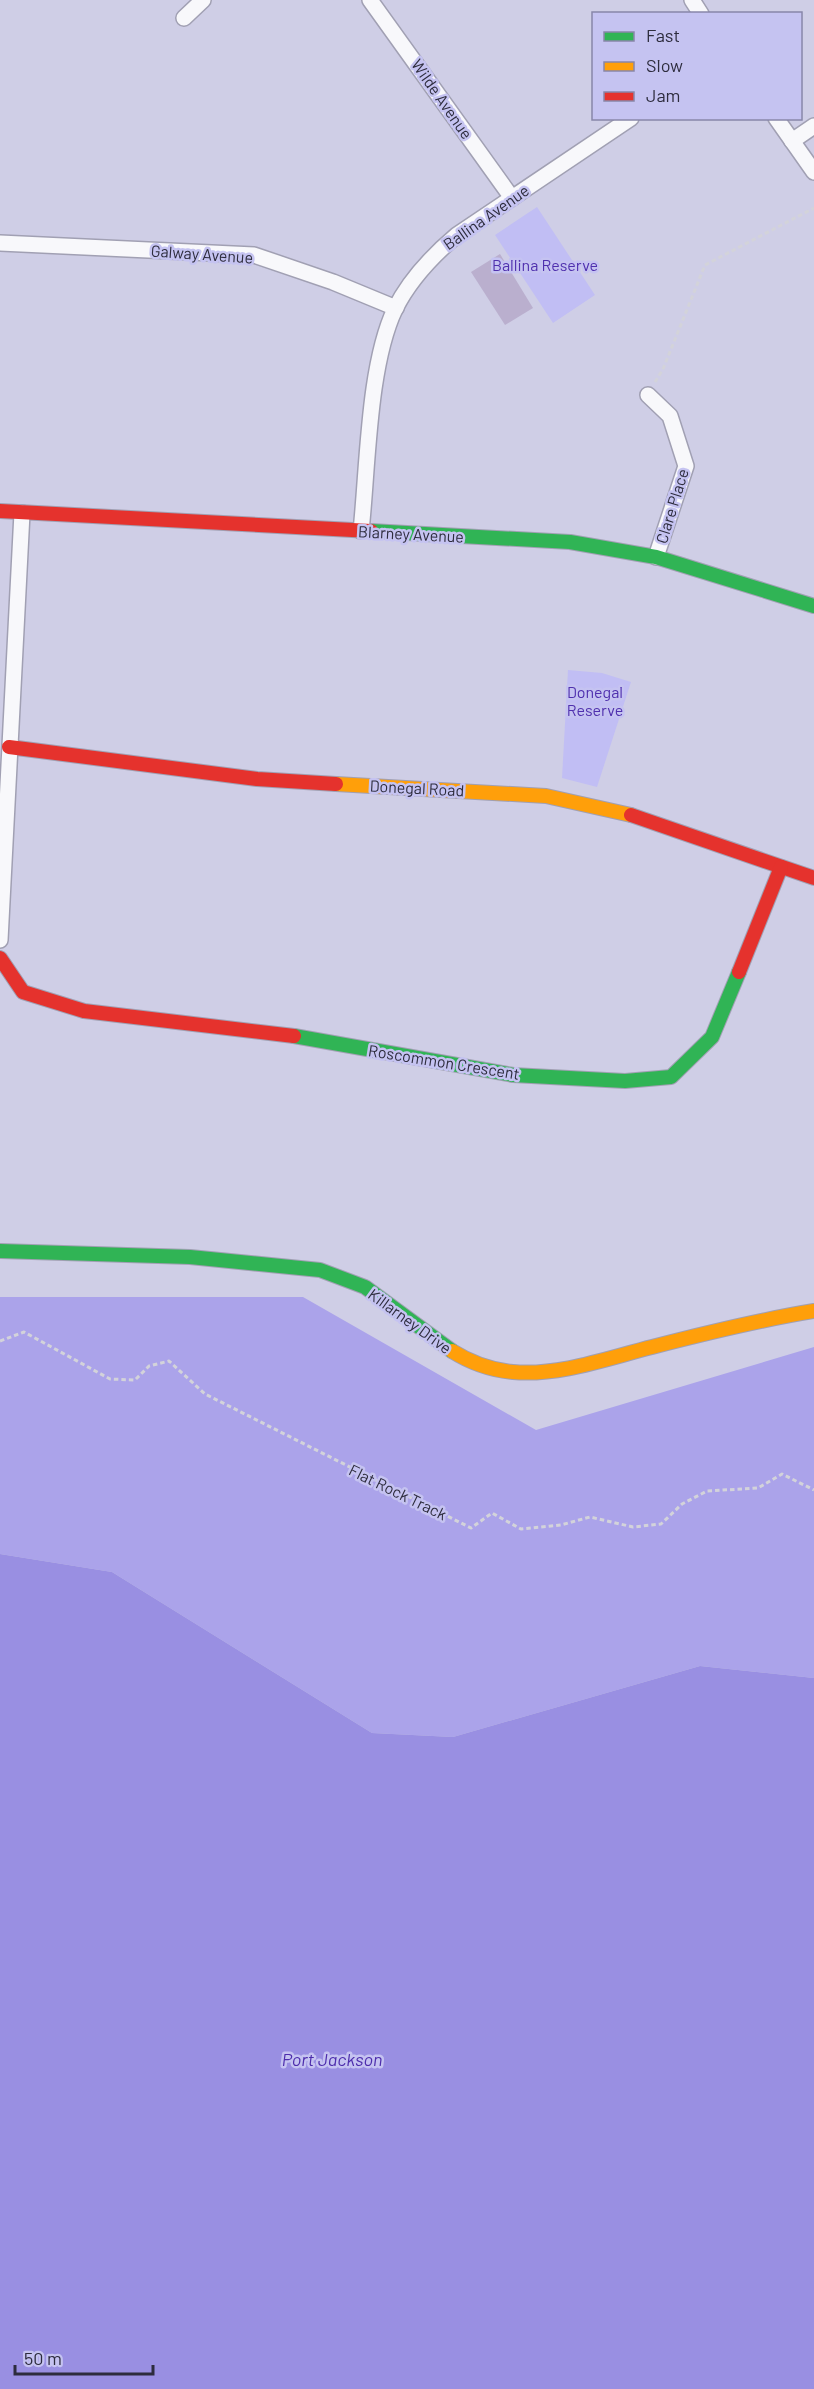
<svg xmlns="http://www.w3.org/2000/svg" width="814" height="2389" viewBox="0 0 814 2389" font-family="Barlow,sans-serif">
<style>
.green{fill:#c1bef4}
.forest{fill:#aba3ea}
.water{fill:#998fe2}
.building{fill:#baafce}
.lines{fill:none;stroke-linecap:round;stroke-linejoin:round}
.street-casing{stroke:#a1a0b3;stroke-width:18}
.fast-casing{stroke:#a1a0b3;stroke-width:16}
.slow-casing{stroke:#a1a0b3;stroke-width:16}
.jam-casing{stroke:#a1a0b3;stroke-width:16}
.path{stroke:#d3d3da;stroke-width:3;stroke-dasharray:4.5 3;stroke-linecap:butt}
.street{stroke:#f8f8fb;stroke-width:15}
.fast{stroke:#30b455;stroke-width:14}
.slow{stroke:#ff9f0a;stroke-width:14}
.jam{stroke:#e5322d;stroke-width:14}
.labels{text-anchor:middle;stroke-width:5;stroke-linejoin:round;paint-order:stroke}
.street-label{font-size:16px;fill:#2d2c3d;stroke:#c5c3f1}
.park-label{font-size:16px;fill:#4f30ae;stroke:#c5c3f1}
.water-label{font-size:18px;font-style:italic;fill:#4d2dac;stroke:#c5c3f1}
</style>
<rect width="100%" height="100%" fill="#cfcee6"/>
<!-- green -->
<g class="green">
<path d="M537,207L595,295L553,323L495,235Z"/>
<path d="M568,670L602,673L631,682L597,787L562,778Z"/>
</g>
<!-- forest -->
<path class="forest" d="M0,1297H303L536,1430L814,1347V1678L700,1666L453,1737L372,1733L112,1572L0,1554Z"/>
<!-- water -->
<path class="water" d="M0,1554L112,1572L372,1733L453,1737L700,1666L814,1678V2389H0Z"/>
<!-- building -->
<path class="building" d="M500,254L533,308L505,325L471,272Z"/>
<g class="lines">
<!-- street casing -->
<g class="street-casing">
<g id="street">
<path d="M370,0L512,198"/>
<path d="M692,0L701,14"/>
<path d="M184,18L203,0"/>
<path d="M776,118L814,172"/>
<path d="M792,141L814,126"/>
<path d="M0,243L254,255L333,282L396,308"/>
<path d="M648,395L670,416L686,466L656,557"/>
<path d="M361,531C368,466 368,366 395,309C410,279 432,256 457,235L631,118"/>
<path d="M0,940L22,513"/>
</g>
</g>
<!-- fast casing -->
<g class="fast-casing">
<g id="fast">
<path d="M371,531L570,542L656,557L814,606"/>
<path d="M294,1036L513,1075L625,1081L671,1077L712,1037L739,972"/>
<path d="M0,1251L190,1257L320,1270L365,1287L452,1351"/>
</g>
</g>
<!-- slow casing -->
<g class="slow-casing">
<g id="slow">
<path d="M336,784L546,796L631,815"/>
<path d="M452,1351C471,1363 491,1370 513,1372C560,1376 608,1358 652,1347C706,1333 759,1320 814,1311"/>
</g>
</g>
<!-- jam casing -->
<g class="jam-casing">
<g id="jam">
<path d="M0,511L371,531"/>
<path d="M9,747L257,779L336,784"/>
<path d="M631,815L814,878"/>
<path d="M0,958L23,992L84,1011L294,1036"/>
<path d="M739,972L781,867"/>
</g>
</g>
<!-- path -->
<g class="path">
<path d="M655,382L663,369L705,265L814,208"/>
<path d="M0,1341L24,1332L110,1379L135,1380L149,1366L169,1361L205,1394L471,1528L492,1513L521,1529L561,1525L590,1517L633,1527L661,1524L682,1504L707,1491L758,1488L782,1474L814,1490"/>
</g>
<!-- street -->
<use href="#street" class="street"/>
<!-- fast -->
<use href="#fast" class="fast"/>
<!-- slow -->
<use href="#slow" class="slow"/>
<!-- jam -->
<use href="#jam" class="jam"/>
</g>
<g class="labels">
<!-- street labels -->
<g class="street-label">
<text transform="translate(442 99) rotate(55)" y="6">Wilde Avenue</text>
<text transform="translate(486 217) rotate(-35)" y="6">Ballina Avenue</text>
<text transform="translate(202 254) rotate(4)" y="6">Galway Avenue</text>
<text transform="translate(672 506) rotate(-73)" y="6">Clare Place</text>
<text transform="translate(411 534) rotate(3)" y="6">Blarney Avenue</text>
<text transform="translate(417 788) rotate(3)" y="6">Donegal Road</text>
<text transform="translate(444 1062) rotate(9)" y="6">Roscommon Crescent</text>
<text transform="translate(410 1321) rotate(36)" y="6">Killarney Drive</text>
<text transform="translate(398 1492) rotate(26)" y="6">Flat Rock Track</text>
</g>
<!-- park labels -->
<g class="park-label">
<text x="545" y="271">Ballina Reserve</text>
<text x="595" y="698">Donegal<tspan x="595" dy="18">Reserve</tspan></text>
</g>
<!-- water labels -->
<g class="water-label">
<text x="332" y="2066">Port Jackson</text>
</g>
</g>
<!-- legend -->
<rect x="592" y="12" width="210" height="108" fill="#c5c3f1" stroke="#8887a9" stroke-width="1.5"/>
<rect x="604" y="32" width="30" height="9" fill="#30b455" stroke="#8887a9" stroke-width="1.5"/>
<text x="646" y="42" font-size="18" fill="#2d2c3d">Fast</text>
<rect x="604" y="62" width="30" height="9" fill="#ff9f0a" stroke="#8887a9" stroke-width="1.5"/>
<text x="646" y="72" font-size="18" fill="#2d2c3d">Slow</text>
<rect x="604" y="92" width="30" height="9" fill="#e5322d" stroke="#8887a9" stroke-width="1.5"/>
<text x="646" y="102" font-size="18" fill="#2d2c3d">Jam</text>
<!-- scale -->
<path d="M15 2365v9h138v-9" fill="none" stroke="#2d2c3d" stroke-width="3"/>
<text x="24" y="2365" font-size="18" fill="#2d2c3d" stroke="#c5c3f1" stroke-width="4.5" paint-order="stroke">50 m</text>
</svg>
